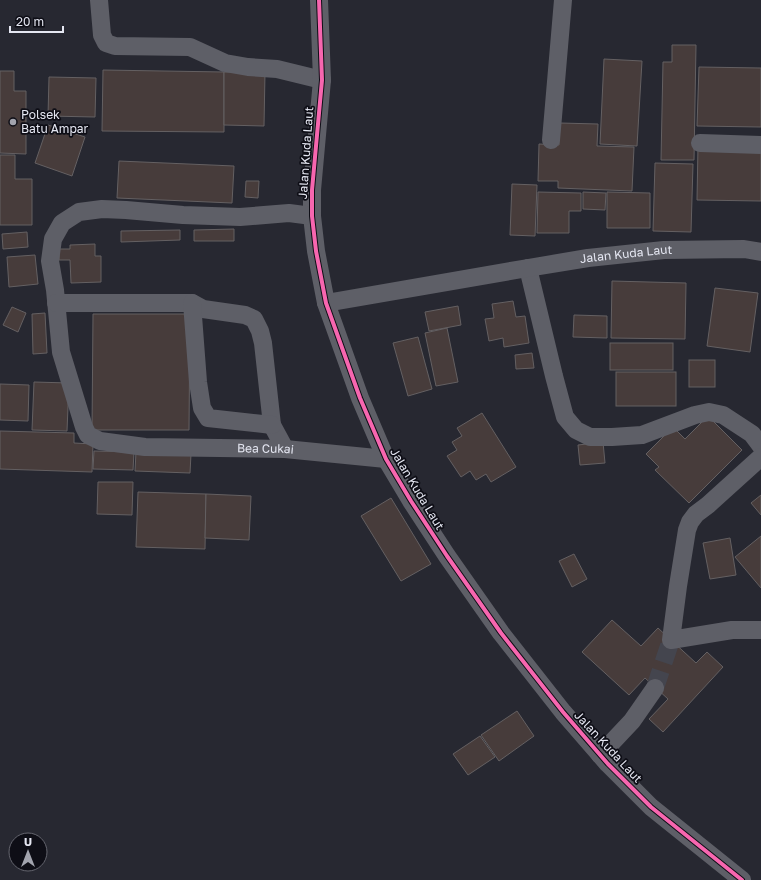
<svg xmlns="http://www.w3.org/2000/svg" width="761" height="880" viewBox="0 0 761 880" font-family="'Golos Text',sans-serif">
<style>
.building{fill:#473c3b;stroke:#646062}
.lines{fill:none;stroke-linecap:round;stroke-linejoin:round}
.minor-tunnel{stroke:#44454e;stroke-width:18;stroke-dasharray:18 9;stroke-linecap:butt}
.minor{stroke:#5e5f67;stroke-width:18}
.cycleway-casing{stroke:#0e0e16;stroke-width:6}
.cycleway{stroke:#f766af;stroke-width:4}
.poi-dot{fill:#a2a4ae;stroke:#0e0e16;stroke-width:1.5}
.labels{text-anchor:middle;stroke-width:3.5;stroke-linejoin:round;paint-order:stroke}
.poi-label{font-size:12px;fill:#e5e7f2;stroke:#0e0e16;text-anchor:start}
.street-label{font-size:12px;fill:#e5e7f2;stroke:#0e0e16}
</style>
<rect width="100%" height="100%" fill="#272831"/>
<!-- building -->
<g class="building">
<path d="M672,45H696L694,160H661L663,62H672Z"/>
<path d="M604,59L642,61L637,146L600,144Z"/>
<path d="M699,67L761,68V127L697,126Z"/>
<path d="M103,70L224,72V132L102,131Z"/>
<path d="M0,71H14V91H26V154L0,153Z"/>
<path d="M224,72H265L264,126L224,125Z"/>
<path d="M49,77L96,78L95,117L48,116Z"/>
<path d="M560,123L598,124L597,146L634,147L632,191L558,188V181H538L539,144L559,145Z"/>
<path d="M48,125L85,137L72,176L35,163Z"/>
<path d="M698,146L761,147V201L697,200Z"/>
<path d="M0,155H15V179H32V225H0Z"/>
<path d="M119,161L234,166L232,203L117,198Z"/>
<path d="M655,163L693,164L691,232L653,231Z"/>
<path d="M246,181H259L258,198L245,197Z"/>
<path d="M512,184L537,185L535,236L510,235Z"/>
<path d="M538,192L581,193V211H569V233H537Z"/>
<path d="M583,192L606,193L605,210L583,209Z"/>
<path d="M607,192L650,193V228H607Z"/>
<path d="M234,229V241H194V230Z"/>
<path d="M180,230V240L121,242V231Z"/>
<path d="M27,232L28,247L3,249L2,234Z"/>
<path d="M95,244V256H101V282L71,283L70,260H59V249H70V245Z"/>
<path d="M35,255L38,284L9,287L7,257Z"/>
<path d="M612,281L686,283L685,339L611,338Z"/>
<path d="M715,288L758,293L750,352L707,346Z"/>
<path d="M513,301L516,317L525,316L529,343L504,347L503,338L489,341L485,319L494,318L492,304Z"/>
<path d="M458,306L461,325L429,331L425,312Z"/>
<path d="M12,307L26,313L18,332L3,325Z"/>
<path d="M45,313L47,353L33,354L32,314Z"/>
<path d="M93,314H190L189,430H92Z"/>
<path d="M574,315L607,316V338L573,337Z"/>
<path d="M447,328L458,382L436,386L425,333Z"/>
<path d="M418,337L432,389L408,396L393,343Z"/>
<rect x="610" y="343" width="63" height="27"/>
<path d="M532,353L534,368L516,369L515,355Z"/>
<rect x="689" y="360" width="26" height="27"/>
<rect x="616" y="372" width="60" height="34"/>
<path d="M34,382L69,383L67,431L32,430Z"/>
<path d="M0,384L29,385L28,421L0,420Z"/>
<path d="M482,413L516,467L491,482L486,474L476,480L470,471L461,477L447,456L457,450L452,442L462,436L457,428Z"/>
<path d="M708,416L742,450L689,503L655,470L659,467L646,454L673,427L685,439Z"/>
<path d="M0,431L74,433V443L93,444L92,472L0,469Z"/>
<path d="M603,442L605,463L580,465L578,445Z"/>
<path d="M94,451L134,452L133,470L93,469Z"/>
<path d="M136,452L191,454L190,473L135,471Z"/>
<path d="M98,482H133L132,515L97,514Z"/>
<path d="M138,492L206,494L205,549L136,547Z"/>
<path d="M206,494L251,496L249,540L205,538Z"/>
<path d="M761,495V515L751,503Z"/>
<path d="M391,498L431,564L401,581L361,516Z"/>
<path d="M761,536V588L735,557Z"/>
<path d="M730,538L736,575L710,579L703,543Z"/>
<path d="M574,554L587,579L572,587L559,561Z"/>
<path d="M612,620L641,646L658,628L696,663L707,652L723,667L663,732L649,719L668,699L645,678L629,695L582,652Z"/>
<path d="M517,711L534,736L499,761L481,735Z"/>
<path d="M480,736L495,757L468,775L453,754Z"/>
</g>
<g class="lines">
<!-- minor-tunnel -->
<path class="minor-tunnel" d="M655,688L671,640"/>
<!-- minor -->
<g class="minor">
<path d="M99,0L102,35L106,43L115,46L190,47L225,63L248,67L277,69L322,80"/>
<path d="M319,0L322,80L312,190V216L316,251L326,303L360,398L386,459L411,501L447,556L501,633L563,712L608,764L651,807L742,880"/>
<path d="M551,140L563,0"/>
<path d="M700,143L761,145"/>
<path id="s1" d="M312,216L289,213L240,217L183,215L126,210L102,209L79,212L62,223L53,239L50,261L55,290L61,352L84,427L88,435L100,441L145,447L285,449L386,459"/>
<path d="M528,268L554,376L565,417L576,430L590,437H612L642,435L695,415L709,412L723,415L752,434L761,446"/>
<path d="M56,303H192L203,309L245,315L254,319L260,331L263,343L272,425L285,449"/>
<path d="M192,303L198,382L202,408L208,418L272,425"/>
<path id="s2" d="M326,303L528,268L588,258L664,250L744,249L761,252"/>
<path d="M761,457L708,505L696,514L690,522L687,530L678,586L671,640L732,630H761"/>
<path d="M600,755L632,721L655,688"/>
</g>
<!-- cycleway casing -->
<g class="cycleway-casing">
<path id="cycleway" d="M319,0L322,80L312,190V216L316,251L326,303L360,398L386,459L411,501L447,556L501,633L563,712L608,764L651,807L742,880"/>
</g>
<!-- cycleway -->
<use href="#cycleway" class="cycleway"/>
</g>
<!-- markers -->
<circle class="poi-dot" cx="13" cy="122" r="4"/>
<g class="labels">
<!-- poi labels -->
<g class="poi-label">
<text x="21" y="119">Polsek<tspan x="21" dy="14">Batu Ampar</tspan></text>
</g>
<!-- street labels -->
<g class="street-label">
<text transform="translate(306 153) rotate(-86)" y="4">Jalan Kuda Laut</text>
<text dy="4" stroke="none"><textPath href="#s2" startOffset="304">Jalan Kuda Laut</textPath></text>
<text dy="4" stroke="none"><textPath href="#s1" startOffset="653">Bea Cukai</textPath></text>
<text transform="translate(417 489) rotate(59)" y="4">Jalan Kuda Laut</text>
<text transform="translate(608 747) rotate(47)" y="4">Jalan Kuda Laut</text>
</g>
</g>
<!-- north arrow -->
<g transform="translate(28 852)"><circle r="19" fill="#0e0e16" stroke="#64656e"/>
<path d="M0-3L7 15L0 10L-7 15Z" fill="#a2a4ae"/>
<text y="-6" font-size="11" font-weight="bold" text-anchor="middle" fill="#e5e7f2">U</text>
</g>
<!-- scale -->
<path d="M10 26v6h53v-6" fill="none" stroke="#e5e7f2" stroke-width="2"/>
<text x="16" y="26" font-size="12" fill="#e5e7f2" stroke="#0e0e16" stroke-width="3" paint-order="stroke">20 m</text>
</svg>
